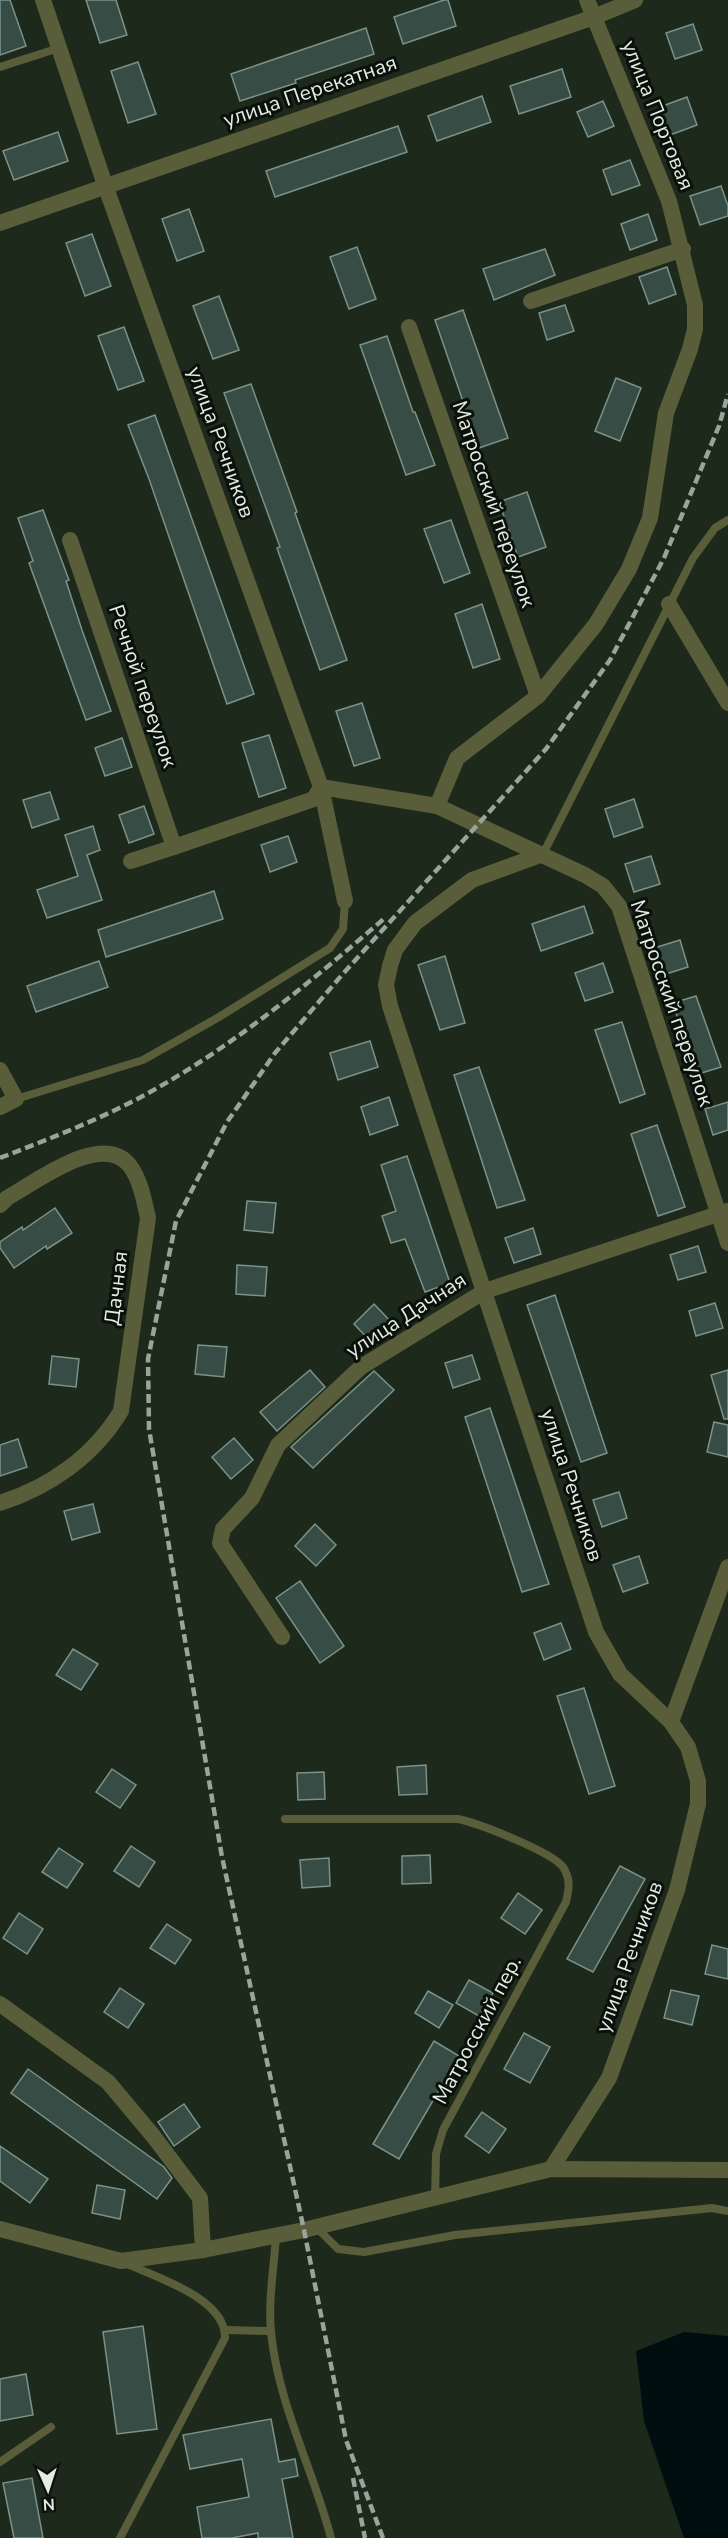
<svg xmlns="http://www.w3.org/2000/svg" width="728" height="2538" viewBox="0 0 728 2538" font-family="'Nunito Sans',sans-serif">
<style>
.water{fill:#010e0f}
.building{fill:#364c44;stroke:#7b9289;stroke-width:1.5}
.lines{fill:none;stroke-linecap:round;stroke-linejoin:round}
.lane{stroke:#595d39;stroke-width:8}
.street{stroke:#595d39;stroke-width:16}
.rail{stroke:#9ba49a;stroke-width:4.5;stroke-dasharray:9 4.5;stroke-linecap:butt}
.labels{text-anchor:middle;stroke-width:6;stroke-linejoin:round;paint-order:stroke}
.street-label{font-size:21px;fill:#e4ece3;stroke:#0a100a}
</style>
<rect width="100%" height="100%" fill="#1c291b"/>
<!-- water -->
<path class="water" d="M684,2332L728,2336V2538H684L644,2421L636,2351Z"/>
<!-- building -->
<g class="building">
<path d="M0,0H10L26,46L0,55Z"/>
<path d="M86,0H116L127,35L100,43Z"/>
<path d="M444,0H448L456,26L403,44L394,17Z"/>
<path d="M693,24L702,50L675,59L666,33Z"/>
<path d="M366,28L374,54L295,80L296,83L240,101L231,74Z"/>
<path d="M138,62L156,114L128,123L111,71Z"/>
<path d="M562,69L571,97L519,114L510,86Z"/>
<path d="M482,96L491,122L437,141L428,116Z"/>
<path d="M687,97L697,125L670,135L660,107Z"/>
<path d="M603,101L614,126L588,137L577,112Z"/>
<path d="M398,126L407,152L275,197L266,171Z"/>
<path d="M58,132L68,161L14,180L3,151Z"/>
<path d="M630,160L640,185L612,195L603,170Z"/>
<path d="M721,186L728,206V216L700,225L690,196Z"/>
<path d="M189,209L204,251L177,261L162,219Z"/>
<path d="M648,214L657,240L630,250L621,224Z"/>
<path d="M92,234L111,286L85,296L66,243Z"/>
<path d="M357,247L376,299L349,309L330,257Z"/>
<path d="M545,249L555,275L494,300L483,269Z"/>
<path d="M667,267L676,294L649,304L639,277Z"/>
<path d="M219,296L239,350L213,359L193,306Z"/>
<path d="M565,305L574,331L547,340L539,313Z"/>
<path d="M463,310L508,438L479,448L435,320Z"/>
<path d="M124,327L144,381L118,390L98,336Z"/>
<path d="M387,336L413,412H415L435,465L406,475L360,345Z"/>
<path d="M616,378L641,388L620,441L595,431Z"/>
<path d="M251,384L297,512L295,513L347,660L320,670L277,548L280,547L224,393Z"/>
<path d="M155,415L254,694L227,704L149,479L128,425Z"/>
<path d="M527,492L546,547L518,557L499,502Z"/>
<path d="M43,510L69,580L66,581L82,630L111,711L86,720L29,563L33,561L18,518Z"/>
<path d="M451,520L470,573L444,583L424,529Z"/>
<path d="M482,604L500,659L473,668L455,614Z"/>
<path d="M362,703L380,758L354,766L336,711Z"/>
<path d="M269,735L286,788L259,797L242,743Z"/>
<path d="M122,738L132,767L105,776L95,748Z"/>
<path d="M50,792L59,819L32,828L23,800Z"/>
<path d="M634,799L643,827L614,837L605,809Z"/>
<path d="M144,806L154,834L129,843L119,815Z"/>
<path d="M93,826L100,850L87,855L102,900L47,918L37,890L78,876L65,835Z"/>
<path d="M288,836L297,862L270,872L261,845Z"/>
<path d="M651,856L660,884L634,892L625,864Z"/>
<path d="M214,891L223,919L106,957L98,930Z"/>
<path d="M584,906L593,933L541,951L532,924Z"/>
<path d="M680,940L688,967L663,975L654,948Z"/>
<path d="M445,956L465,1023L440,1030L418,965Z"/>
<path d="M99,961L108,987L36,1012L27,986Z"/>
<path d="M603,963L613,992L585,1001L575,973Z"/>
<path d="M696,996L721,1067L695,1075L673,1003Z"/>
<path d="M622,1022L645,1094L620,1103L595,1030Z"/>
<path d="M370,1041L378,1067L338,1080L330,1053Z"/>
<path d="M479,1067L525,1200L497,1208L454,1075Z"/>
<path d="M389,1097L398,1125L370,1135L361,1107Z"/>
<path d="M728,1102V1130L713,1135L705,1109Z"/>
<path d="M657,1125L685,1207L658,1216L631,1134Z"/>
<path d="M407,1156L450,1283L425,1292L405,1239L391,1243L382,1216L396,1211L381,1165Z"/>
<path d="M247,1201L276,1203L273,1233L244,1230Z"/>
<path d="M55,1208L72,1233L47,1249L46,1246L14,1268L0,1248V1242L22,1227L23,1230Z"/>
<path d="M533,1228L541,1254L514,1263L505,1238Z"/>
<path d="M698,1246L706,1272L678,1280L670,1255Z"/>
<path d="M237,1265L267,1267L265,1296L236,1294Z"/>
<path d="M555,1295L607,1453L581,1462L527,1305Z"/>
<path d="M715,1303L723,1328L696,1336L689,1311Z"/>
<path d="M374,1304L393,1324L373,1344L354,1324Z"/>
<path d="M198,1345L227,1347L224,1377L195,1374Z"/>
<path d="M472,1355L480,1379L453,1388L445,1363Z"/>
<path d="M52,1356L79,1359L76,1387L49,1384Z"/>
<path d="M310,1370L325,1387L277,1431L260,1412Z"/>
<path d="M728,1370V1419H724L711,1375Z"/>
<path d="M374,1371L394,1390L313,1468L291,1447Z"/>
<path d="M490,1408L549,1584L522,1592L465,1417Z"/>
<path d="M714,1422L728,1425V1457L707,1452Z"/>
<path d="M234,1438L253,1460L231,1479L212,1457Z"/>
<path d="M18,1439L27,1467L0,1476V1445Z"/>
<path d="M619,1492L627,1518L602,1527L593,1500Z"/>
<path d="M93,1504L100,1532L72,1540L64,1511Z"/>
<path d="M315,1524L336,1545L316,1566L295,1546Z"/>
<path d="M639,1556L648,1583L623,1592L613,1565Z"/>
<path d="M300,1581L344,1646L320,1663L276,1598Z"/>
<path d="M561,1623L571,1649L544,1660L534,1633Z"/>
<path d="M73,1649L98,1664L81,1690L56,1675Z"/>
<path d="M584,1688L615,1786L589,1794L557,1696Z"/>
<path d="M426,1765L427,1794L399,1795L397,1767Z"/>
<path d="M112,1769L136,1785L120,1808L96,1792Z"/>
<path d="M324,1772L325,1799L298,1800L297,1773Z"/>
<path d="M131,1846L155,1862L139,1887L114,1871Z"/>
<path d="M59,1848L83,1864L67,1888L42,1872Z"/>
<path d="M430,1855L431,1883L402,1884V1856Z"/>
<path d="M329,1858L330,1886L302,1888L300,1860Z"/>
<path d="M620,1866L645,1879L593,1972L567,1959Z"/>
<path d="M518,1893L542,1910L525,1934L501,1918Z"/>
<path d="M19,1913L43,1929L27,1954L3,1938Z"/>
<path d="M167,1924L191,1940L175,1964L150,1948Z"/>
<path d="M712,1945L728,1949V1979L705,1974Z"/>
<path d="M469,1980L493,1993L479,2016L456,2003Z"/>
<path d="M120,1988L144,2004L128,2028L104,2012Z"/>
<path d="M671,1990L699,1996L692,2025L664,2018Z"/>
<path d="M428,1991L453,2005L439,2028L415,2013Z"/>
<path d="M524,2033L550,2047L530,2083L504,2069Z"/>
<path d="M434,2041L459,2056L399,2159L373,2144Z"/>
<path d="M28,2069L164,2167L172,2178L157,2199L11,2093Z"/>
<path d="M184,2104L200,2127L174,2146L158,2122Z"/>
<path d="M482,2112L506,2129L489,2153L465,2136Z"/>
<path d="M0,2146L48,2179L30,2203L0,2181Z"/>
<path d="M97,2185L125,2190L120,2219L92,2213Z"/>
<path d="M143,2326L157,2429L117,2434L103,2332Z"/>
<path d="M26,2374L33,2415L0,2421V2379Z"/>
<path d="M271,2419L279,2462L295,2459L298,2476L282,2479L293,2538H258V2533L232,2538H202L197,2507L249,2497L242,2459L190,2469L183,2435Z"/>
<path d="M32,2478L43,2538H14L3,2483Z"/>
</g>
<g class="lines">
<!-- lane -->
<g class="lane">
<path d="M0,67L59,48"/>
<path d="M543,854L693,558L715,528L728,520"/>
<path d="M16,1099L143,1060L219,1017L330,948L343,929L345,901"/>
<path d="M285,1819H458C478,1823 552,1852 563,1867C571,1879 569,1889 566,1902L443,2130L436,2154L435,2199"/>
<path d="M316,2227L338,2249L364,2252L455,2235L712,2208L728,2211"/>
<path d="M276,2236C274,2267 268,2301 271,2332C278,2404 313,2469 331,2538"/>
<path d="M225,2330L271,2331"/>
<path d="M0,2462L51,2427"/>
<path d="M120,2538L225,2338C226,2298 155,2277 125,2263"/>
</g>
<!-- street -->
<g class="street">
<path d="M43,0L105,185L321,787L437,806L585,875L603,886L619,906L728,1243"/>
<path d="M0,223L594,17L635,0"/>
<path d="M531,301L683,249"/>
<path d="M409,327L538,696"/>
<path d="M70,540L174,847L314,799L321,787"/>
<path d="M669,604L728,703"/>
<path d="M321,787L345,901"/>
<path d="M437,806L457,758L538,696L596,624L629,569L650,518L666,413L690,349L695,329V305L669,201L587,0"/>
<path d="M543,854L472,880L415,923L395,950L390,966L386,985L390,1006L596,1632L620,1674L671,1722L688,1747L698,1781V1804L677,1890L609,2078L551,2169"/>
<path d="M131,861L174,847"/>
<path d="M0,1070L16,1099L0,1107"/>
<path d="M0,1205L7,1198C36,1182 103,1130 130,1166C141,1181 144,1201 148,1218L121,1411C94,1456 50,1487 0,1503"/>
<path d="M282,1637L220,1543L223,1529L252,1498L278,1445L361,1367L485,1291L727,1211"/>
<path d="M671,1722L728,1567"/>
<path d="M0,2004L108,2082L154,2137L200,2198L203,2250"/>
<path d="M0,2229L121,2261L203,2250L304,2230L551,2169L728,2170"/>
</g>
<!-- rail -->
<g class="rail">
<path d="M0,1158C54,1137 109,1116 159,1087C241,1040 314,979 386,917"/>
<path d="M353,2478L365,2538"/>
<path d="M383,2538L346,2440L304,2230L222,1857L149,1429L148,1359L176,1221L227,1122L275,1053L341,976L546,749L610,660L664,558L719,426L728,394"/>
</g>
</g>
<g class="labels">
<!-- street labels -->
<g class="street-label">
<text transform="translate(310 91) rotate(-19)" y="7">улица Перекатная</text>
<text transform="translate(658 115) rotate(68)" y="7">улица Портовая</text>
<text transform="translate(221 442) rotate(70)" y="7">улица Речников</text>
<text transform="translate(494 504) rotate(71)" y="7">Матросский переулок</text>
<text transform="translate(143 686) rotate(71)" y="7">Речной переулок</text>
<text transform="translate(672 1003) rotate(71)" y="7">Матросский переулок</text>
<text transform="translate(116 1288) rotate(-83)" y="7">Дачная</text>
<text transform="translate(406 1315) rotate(-33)" y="7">улица Дачная</text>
<text transform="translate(572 1485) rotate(72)" y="7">улица Речников</text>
<text transform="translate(629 1957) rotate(-70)" y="7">улица Речников</text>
<text transform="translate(477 2030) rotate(-62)" y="7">Матросский пер.</text>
</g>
</g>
<!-- north arrow -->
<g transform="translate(48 2490) rotate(177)" stroke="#0a100a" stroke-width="4.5" paint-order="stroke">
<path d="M0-4.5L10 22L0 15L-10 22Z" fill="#e4ece3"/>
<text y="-9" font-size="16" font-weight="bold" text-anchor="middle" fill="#e4ece3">N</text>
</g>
</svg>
